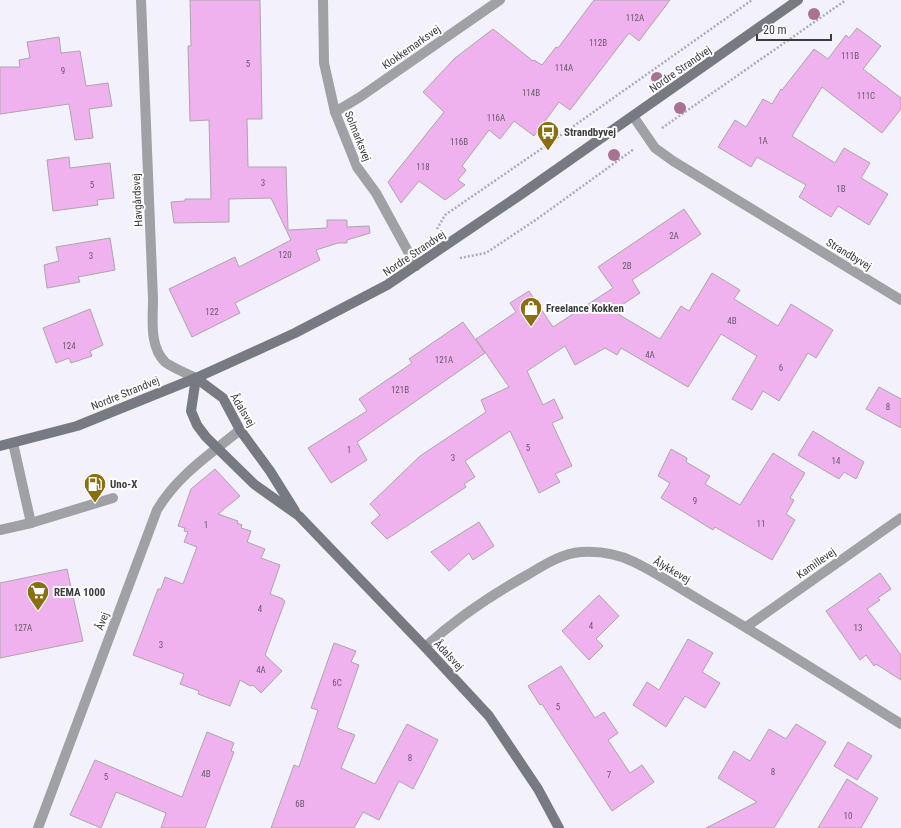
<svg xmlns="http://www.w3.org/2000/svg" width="901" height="828" viewBox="0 0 901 828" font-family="'Roboto Condensed',sans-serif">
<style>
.building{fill:#efb2ee;stroke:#ada5ad}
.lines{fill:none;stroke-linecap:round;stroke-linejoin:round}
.path{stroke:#aeacb5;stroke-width:2.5;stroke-dasharray:2 2;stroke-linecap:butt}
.lane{stroke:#9fa1a5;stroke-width:10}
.street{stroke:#9fa1a5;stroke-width:10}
.secondary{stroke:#777a80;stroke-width:10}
.tree{fill:#a97292}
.labels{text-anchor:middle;stroke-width:4;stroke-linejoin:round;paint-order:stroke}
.number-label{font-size:9px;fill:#69596c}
.street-label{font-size:11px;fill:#3c3b40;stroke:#fff}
.poi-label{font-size:11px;font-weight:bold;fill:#3c3b40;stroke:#fff;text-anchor:start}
</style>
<rect width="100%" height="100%" fill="#f3f1fc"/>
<!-- building -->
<g class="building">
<path d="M190,0H260L262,119H247L248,167H286L288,230L327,228V220H347V227L369,226L370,233L347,240V243H338L316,250L320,260L235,303L240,313L192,337L169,289L235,257L239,267L291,240L271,198L229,199V222L174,223L171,202L185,201V199H211L209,120L190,121L188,46H191Z"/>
<path d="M594,0H670L639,41L629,33L570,110L559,102L534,136L514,121L500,139L489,130L462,166L466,170L458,180L465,185L445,200L419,181L401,203L388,182L444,112L423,92L455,58L493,29L533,61L534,60L542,65L556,47L558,48Z"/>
<path d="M857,28L881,46L863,69L901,98V109L882,133L822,87L792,136L835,163L844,148L870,163L861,178L888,194L869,225L838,206L831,217L799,197L806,185L757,157L751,167L718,147L735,120L746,127L763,99L772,104L781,89L782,90L814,49L828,59L846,35L849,38Z"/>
<path d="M59,37L61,53L80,51L86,86L108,83L112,106L89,109L93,138L75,140L69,104L0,114V67H20L19,60L30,58L27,42Z"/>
<path d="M69,157L70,168L110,163L114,198L97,200L98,205L53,211L47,160Z"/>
<path d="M684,209L701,234L632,280L640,293L613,311L660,339L681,306L689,311L712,273L740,290L734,299L778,326L791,304L833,330L816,358L808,353L779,401L763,391L752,410L732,399L757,356L721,334L688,387L621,348L617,355L605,348L575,365L565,346L527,371L543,405L554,399L563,418L552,423L572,466L555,474L560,482L539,493L510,431L465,461L475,477L464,484L466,487L387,539L371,523L380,515L370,504L420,456L486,412L481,400L509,387L476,339L516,312L510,303L529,291L553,327L613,288L598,267Z"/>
<path d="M110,238L115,270L78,277L80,282L47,288L44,265L59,261L56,247Z"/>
<path d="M90,309L103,345L90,351L92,356L71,363L69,358L56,363L43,328Z"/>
<path d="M463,322L485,353L357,442L367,460L331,483L308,448L367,411L359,399L412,363L409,359Z"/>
<path d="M879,387L901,399V428L866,409Z"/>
<path d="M813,431L864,462L856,479L844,472L839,479L798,455Z"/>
<path d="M671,449L687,458L686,462L710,476L705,484L740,505L773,453L805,473L790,498L794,500L786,514L795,520L772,560L715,527L713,530L661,498L670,483L658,476Z"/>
<path d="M215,469L240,496L218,514L238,521L237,523L242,525L241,528L251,531L247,542L265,549L261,558L280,565L270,594L283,599V600L285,601L265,655L282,671L261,693L253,685L250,686L240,680L230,706L198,694L199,691L180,684L184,674L133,655L158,589H161L165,577L183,584L197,547L184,542L188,532L184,531L185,528L178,526L191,489Z"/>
<path d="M479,522L494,546L473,560L469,553L449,571L431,552Z"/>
<path d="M67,569L83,641L0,658V583Z"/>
<path d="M880,573L891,589L878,598L880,600L867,609L901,655V680L876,664L874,666L866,655L860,660L826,611Z"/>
<path d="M599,595L619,616L596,639L603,646L589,660L562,631Z"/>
<path d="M688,639L713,653L702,672L720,683L705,708L685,696L666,727L633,705L647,682L659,690Z"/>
<path d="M334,643L356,651L351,662L359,665L337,728L355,735L341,768L375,784L407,724L438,740L413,789L399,781L379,820L363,812L354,828H271L294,765L299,767L318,710L311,708Z"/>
<path d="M561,666L595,718L604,712L618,733L608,740L630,773L642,765L654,782L612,811L542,704L540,705L528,686Z"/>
<path d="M796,724L826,742L774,828H706L757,802L718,778L734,751L750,761L769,729L786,739Z"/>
<path d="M207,732L234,743L231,751L234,752L205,828H161L166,813L116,792L101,828L70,815L95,760L182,797Z"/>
<path d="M848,742L872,756L857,780L834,766Z"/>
<path d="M847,779L878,798L861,828H818Z"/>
</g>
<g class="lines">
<!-- path -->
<g class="path">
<path d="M662,128L846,0"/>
<path d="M437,229L445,215L544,147L752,0"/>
<path d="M460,258L486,253L537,219L634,149"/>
</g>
<!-- lane -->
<g class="lane">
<path d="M13,443L31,523"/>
<path d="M0,530L31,523L113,498"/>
</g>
<!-- street -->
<g class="street">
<path d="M141,0L153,299C153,319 149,346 165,362C171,367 188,374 196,378"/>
<path d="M323,0L324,63L335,112L357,167L376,193L416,266"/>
<path d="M335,112L360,97L500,0"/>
<path d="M633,116L655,148L673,161L901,300"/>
<path d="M746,627L901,518"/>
<path d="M425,647C457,618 491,595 529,574C544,565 563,553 581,552C599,551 618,554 634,562C659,574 684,591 708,605C773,643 837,684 901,724"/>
<path d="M38,828L157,510C177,476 210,454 240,430"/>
</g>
<!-- secondary -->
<g class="secondary">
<path d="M196,378L191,411L197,425L206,437L254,484L299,516L425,647L489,716L538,789L559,828"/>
<path d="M196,378L223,398L240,430L270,471L295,511"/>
<path d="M0,446L77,426L196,378L295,333L387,285L520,195L798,0"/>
</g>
</g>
<!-- trees -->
<g class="tree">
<circle cx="814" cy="14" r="6"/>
<circle cx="657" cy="78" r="6"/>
<circle cx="680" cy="108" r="6"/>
<circle cx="614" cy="155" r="6"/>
</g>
<!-- icons -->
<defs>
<g id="bus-pin" transform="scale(1.15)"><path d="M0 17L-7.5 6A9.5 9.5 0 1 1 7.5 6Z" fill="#8a6f10" stroke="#fff"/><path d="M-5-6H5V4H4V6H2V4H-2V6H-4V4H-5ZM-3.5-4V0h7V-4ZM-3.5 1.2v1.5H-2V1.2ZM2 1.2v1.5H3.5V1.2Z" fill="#fff"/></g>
<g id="shop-pin" transform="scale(1.15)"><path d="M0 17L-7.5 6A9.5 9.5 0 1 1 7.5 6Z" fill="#8a6f10" stroke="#fff"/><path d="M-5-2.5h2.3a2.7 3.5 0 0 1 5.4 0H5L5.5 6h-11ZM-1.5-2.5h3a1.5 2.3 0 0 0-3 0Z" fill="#fff"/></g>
<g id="fuel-pin" transform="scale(1.15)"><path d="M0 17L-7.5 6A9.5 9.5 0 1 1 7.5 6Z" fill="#8a6f10" stroke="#fff"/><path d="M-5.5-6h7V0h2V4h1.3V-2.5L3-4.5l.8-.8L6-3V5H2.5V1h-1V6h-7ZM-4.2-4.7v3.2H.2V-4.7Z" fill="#fff"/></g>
<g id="supermarket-pin" transform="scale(1.15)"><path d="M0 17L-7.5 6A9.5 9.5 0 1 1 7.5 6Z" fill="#8a6f10" stroke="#fff"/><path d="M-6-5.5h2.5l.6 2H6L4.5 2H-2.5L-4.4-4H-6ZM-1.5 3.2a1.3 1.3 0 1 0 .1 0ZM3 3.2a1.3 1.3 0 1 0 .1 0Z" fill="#fff"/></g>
</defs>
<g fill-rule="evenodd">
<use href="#bus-pin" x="548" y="132"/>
<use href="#shop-pin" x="531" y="308"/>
<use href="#fuel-pin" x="95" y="484"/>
<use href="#supermarket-pin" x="38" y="592"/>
</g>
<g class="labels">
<!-- number labels -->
<g class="number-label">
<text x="635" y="21">112A</text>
<text x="598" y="46">112B</text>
<text x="850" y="59">111B</text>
<text x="248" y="67">5</text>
<text x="564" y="71">114A</text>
<text x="63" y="74">9</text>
<text x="531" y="96">114B</text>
<text x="866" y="99">111C</text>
<text x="496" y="121">116A</text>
<text x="763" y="144">1A</text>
<text x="459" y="145">116B</text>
<text x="423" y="170">118</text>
<text x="263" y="186">3</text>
<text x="92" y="188">5</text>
<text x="841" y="192">1B</text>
<text x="674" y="239">2A</text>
<text x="285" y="258">120</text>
<text x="91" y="259">3</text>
<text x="627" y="269">2B</text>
<text x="212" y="315">122</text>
<text x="732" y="324">4B</text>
<text x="69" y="349">124</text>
<text x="650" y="358">4A</text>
<text x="444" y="363">121A</text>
<text x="781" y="371">6</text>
<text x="400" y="393">121B</text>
<text x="888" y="410">8</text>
<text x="528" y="451">5</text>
<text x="349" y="453">1</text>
<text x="453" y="461">3</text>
<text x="836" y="464">14</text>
<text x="695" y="504">9</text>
<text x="761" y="527">11</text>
<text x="206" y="528">1</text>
<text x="260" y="612">4</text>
<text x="591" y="629">4</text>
<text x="23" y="631">127A</text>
<text x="858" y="631">13</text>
<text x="161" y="648">3</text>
<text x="261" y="673">4A</text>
<text x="337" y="686">6C</text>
<text x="558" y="710">5</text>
<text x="410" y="761">8</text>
<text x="773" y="775">8</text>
<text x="206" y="777">4B</text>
<text x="609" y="778">7</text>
<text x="106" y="780">5</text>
<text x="300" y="807">6B</text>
<text x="848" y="819">10</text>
</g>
<!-- street labels -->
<g class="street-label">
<text transform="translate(411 47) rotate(-35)" y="4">Klokkemarksvej</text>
<text transform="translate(680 69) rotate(-35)" y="4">Nordre Strandvej</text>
<text transform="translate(358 136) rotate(68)" y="4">Solmarksvej</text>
<text transform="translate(137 200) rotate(-93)" y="4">Havgårdsvej</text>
<text transform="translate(414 253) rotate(-34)" y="4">Nordre Strandvej</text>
<text transform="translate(849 254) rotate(31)" y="4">Strandbyvej</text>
<text transform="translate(125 393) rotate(-22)" y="4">Nordre Strandvej</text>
<text transform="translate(243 410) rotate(59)" y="4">Ådalsvej</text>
<text transform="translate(816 563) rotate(-35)" y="4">Kamillevej</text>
<text transform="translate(672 570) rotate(30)" y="4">Ålykkevej</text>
<text transform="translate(102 621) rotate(-70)" y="4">Åvej</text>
<text transform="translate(449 655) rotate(47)" y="4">Ådalsvej</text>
</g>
<!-- poi labels -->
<g class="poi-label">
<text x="564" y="136">Strandbyvej</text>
<text x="546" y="312">Freelance Kokken</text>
<text x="110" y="488">Uno-X</text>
<text x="54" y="596">REMA 1000</text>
</g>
</g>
<!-- scale -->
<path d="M757 34v6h74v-6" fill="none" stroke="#3c3b40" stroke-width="2"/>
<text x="763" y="34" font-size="12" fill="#3c3b40" stroke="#ffffff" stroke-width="3" paint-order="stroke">20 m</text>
</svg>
